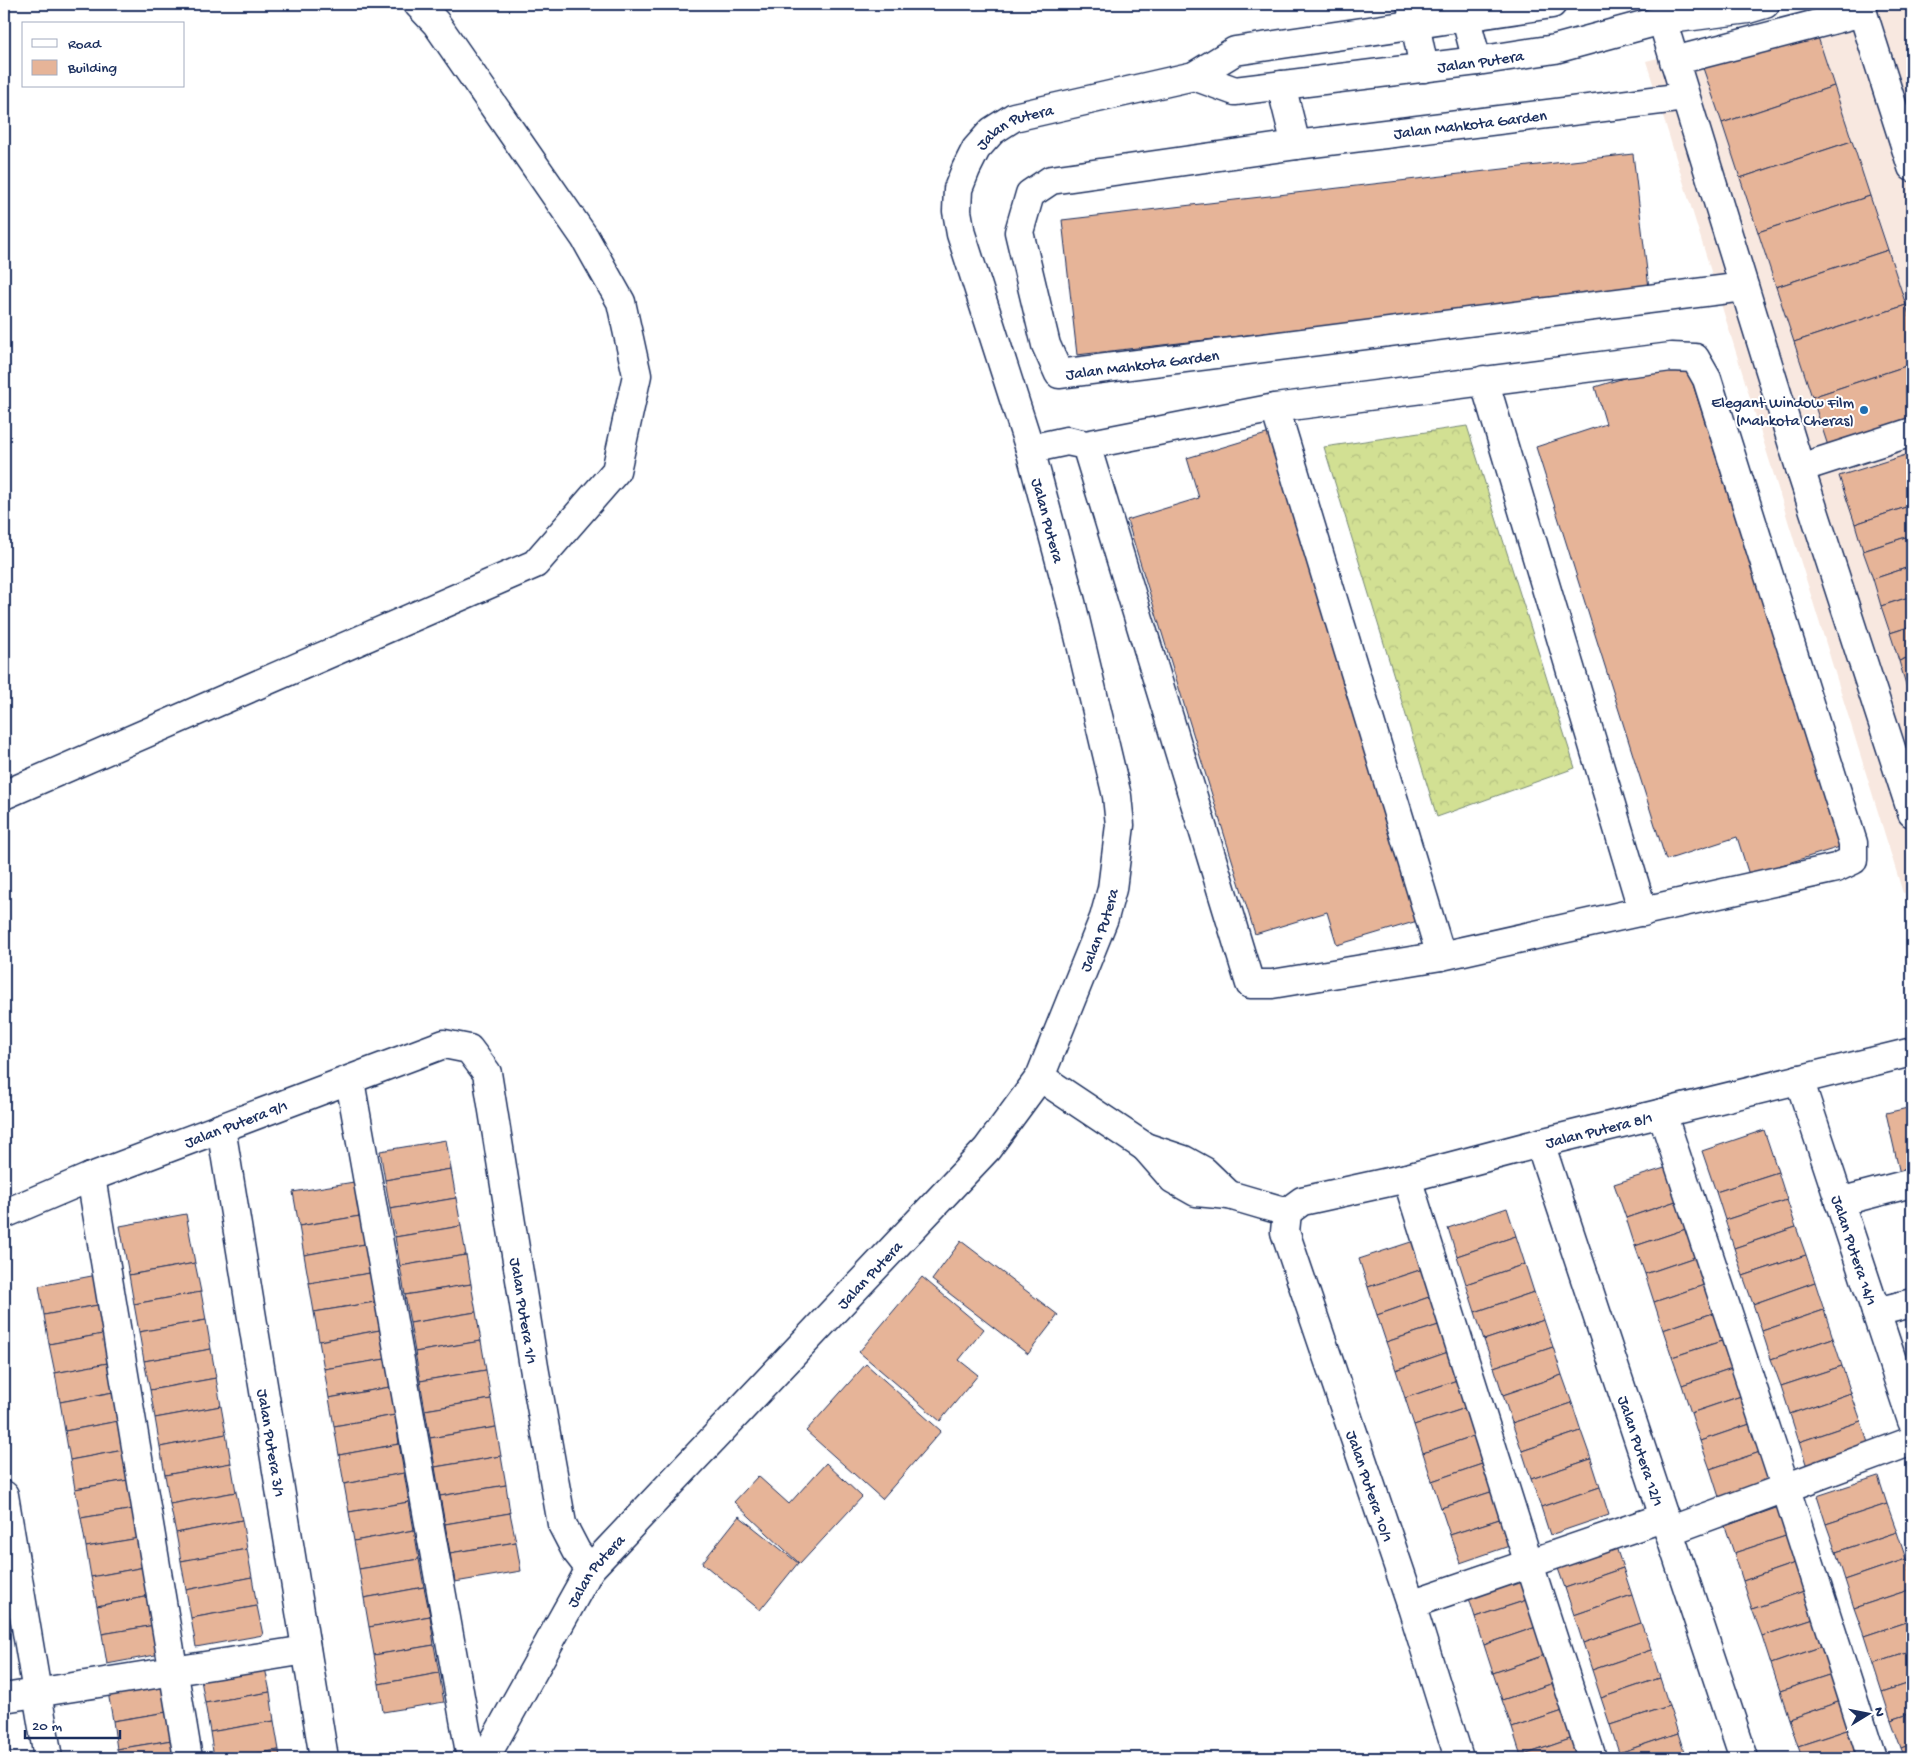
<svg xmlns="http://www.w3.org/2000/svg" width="1916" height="1762" viewBox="0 0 1916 1762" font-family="'Gochi Hand',sans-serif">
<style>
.built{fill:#f8e8e0}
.forest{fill:url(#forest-crowns);stroke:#768878}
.building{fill:#e6b498;stroke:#1b2f5e}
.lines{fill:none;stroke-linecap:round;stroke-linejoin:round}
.minor-casing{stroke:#1b2f5e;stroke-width:31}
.minor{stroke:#fff;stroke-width:28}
.poi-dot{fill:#1f6fb2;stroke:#fff;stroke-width:2}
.labels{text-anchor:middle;stroke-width:4;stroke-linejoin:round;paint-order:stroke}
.street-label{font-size:16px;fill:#1b2f5e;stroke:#fff}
.poi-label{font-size:16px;fill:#1b2f5e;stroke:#fff;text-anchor:end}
</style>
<defs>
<pattern id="forest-crowns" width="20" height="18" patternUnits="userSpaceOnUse" patternTransform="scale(1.25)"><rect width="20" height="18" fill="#d2e093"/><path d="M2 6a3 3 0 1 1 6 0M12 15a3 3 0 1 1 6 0" fill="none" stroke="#b4c081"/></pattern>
</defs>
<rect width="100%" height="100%" fill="#fff"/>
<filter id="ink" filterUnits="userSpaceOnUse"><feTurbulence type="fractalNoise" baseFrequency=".02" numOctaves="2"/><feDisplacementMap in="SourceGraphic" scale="10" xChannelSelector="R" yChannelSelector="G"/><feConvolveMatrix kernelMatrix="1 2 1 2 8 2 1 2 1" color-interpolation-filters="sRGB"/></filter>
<g filter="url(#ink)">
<!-- built -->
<path class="built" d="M1871,4H1911L1912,8V891L1903,893L1646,61Z"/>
<!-- forest -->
<path class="forest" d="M1467,426L1575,768L1437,817L1324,447Z"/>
<!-- building -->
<g class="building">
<path d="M1816,31L1834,86L1722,123L1703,68Z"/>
<path d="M1834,86L1852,141L1740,178L1722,123Z"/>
<path d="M1852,141L1870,196L1758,232L1740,178Z"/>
<path d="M1633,154L1649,288L1077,355L1062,220Z"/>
<path d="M1870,196L1888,250L1776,287L1758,232Z"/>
<path d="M1888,250L1906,305L1794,342L1776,287Z"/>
<path d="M1906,305L1912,325V364L1812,397L1794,342Z"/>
<path d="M1685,359L1840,847L1749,875L1737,837L1666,860L1536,447L1606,424L1595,387Z"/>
<path d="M1912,364V424L1830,452L1812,397Z"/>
<path d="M1273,432L1424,919L1337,945L1327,912L1255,934L1127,520L1199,498L1187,458Z"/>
<path d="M1912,453V505L1855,524L1839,476Z"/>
<path d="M1912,505V535L1863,551L1855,524Z"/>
<path d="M1912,535V566L1873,579L1863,551Z"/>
<path d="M1912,566V596L1881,606L1873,579Z"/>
<path d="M1912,596V626L1890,633L1881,606Z"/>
<path d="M1912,626V656L1899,661L1890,633Z"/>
<path d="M1912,656V687L1907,688L1899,661Z"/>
<path d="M1912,1107V1171L1900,1174L1886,1113Z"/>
<path d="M1764,1130L1778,1172L1716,1192L1702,1151Z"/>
<path d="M446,1140L451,1169L385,1180L380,1151Z"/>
<path d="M1671,1166L1682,1199L1626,1218L1614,1184Z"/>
<path d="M451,1169L456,1198L390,1209L385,1180Z"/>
<path d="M1778,1172L1787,1200L1725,1220L1716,1192Z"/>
<path d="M354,1182L360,1216L299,1226L293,1192Z"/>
<path d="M1912,1192V1223L1905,1194Z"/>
<path d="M456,1198L461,1226L395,1237L390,1209Z"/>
<path d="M1682,1199L1692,1227L1635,1246L1626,1218Z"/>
<path d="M1787,1200L1796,1227L1734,1248L1725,1220Z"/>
<path d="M1507,1208L1516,1236L1457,1256L1448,1228Z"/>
<path d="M186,1214L195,1263L129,1275L120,1226Z"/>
<path d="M360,1216L365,1244L304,1255L299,1226Z"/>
<path d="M461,1226L466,1255L400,1266L395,1237Z"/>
<path d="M1692,1227L1701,1255L1645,1274L1635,1246Z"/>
<path d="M1796,1227L1806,1255L1743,1276L1734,1248Z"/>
<path d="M1516,1236L1525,1264L1466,1284L1457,1256Z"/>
<path d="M1417,1240L1426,1268L1368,1287L1359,1259Z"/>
<path d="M961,1241L1058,1315L1028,1354L932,1280Z"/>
<path d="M365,1244L370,1273L309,1283L304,1255Z"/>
<path d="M466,1255L471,1284L405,1295L400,1266Z"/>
<path d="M1701,1255L1710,1283L1654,1302L1645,1274Z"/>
<path d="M1806,1255L1815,1282L1753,1304L1743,1276Z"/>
<path d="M195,1263L201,1292L134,1304L129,1275Z"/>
<path d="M1525,1264L1534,1292L1475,1312L1466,1284Z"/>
<path d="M1426,1268L1435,1295L1377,1315L1368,1287Z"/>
<path d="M370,1273L375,1302L314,1312L309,1283Z"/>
<path d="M97,1275L103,1304L44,1315L39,1286Z"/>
<path d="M922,1277L984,1329L959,1360L978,1375L940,1421L859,1352Z"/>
<path d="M1815,1282L1824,1310L1762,1331L1753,1304Z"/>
<path d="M1710,1283L1719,1311L1663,1330L1654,1302Z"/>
<path d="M471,1284L476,1312L410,1323L405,1295Z"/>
<path d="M201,1292L206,1320L139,1332L134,1304Z"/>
<path d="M1534,1292L1544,1320L1484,1340L1475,1312Z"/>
<path d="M1435,1295L1445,1323L1386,1342L1377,1315Z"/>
<path d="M375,1302L380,1330L319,1341L314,1312Z"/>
<path d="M103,1304L108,1333L49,1344L44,1315Z"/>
<path d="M1824,1310L1833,1338L1771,1359L1762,1331Z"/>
<path d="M1719,1311L1728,1339L1672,1357L1663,1330Z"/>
<path d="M476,1312L481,1341L415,1352L410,1323Z"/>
<path d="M206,1320L211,1349L144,1361L139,1332Z"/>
<path d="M1544,1320L1553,1347L1494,1367L1484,1340Z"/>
<path d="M1445,1323L1454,1350L1396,1370L1386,1342Z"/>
<path d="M380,1330L385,1359L324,1369L319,1341Z"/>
<path d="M108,1333L113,1362L55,1373L49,1344Z"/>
<path d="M1833,1338L1842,1366L1781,1386L1771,1359Z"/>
<path d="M1728,1339L1738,1366L1682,1385L1672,1357Z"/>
<path d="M481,1341L486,1370L420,1381L415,1352Z"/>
<path d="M1553,1347L1562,1375L1503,1395L1494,1367Z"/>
<path d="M211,1349L216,1378L150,1390L144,1361Z"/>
<path d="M1454,1350L1463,1378L1405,1398L1396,1370Z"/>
<path d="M385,1359L390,1387L329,1398L324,1369Z"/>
<path d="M113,1362L119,1391L60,1402L55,1373Z"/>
<path d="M866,1364L941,1431L882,1499L806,1431Z"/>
<path d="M1738,1366L1747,1394L1691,1413L1682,1385Z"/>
<path d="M1842,1366L1851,1393L1790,1414L1781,1386Z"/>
<path d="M486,1370L491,1399L425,1410L420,1381Z"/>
<path d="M1562,1375L1572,1403L1512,1423L1503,1395Z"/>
<path d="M216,1378L221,1406L155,1418L150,1390Z"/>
<path d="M1463,1378L1472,1406L1414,1425L1405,1398Z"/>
<path d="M390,1387L395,1415L334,1426L329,1398Z"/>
<path d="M119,1391L124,1420L65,1431L60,1402Z"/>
<path d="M1851,1393L1861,1421L1799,1442L1790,1414Z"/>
<path d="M1747,1394L1756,1422L1700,1441L1691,1413Z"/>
<path d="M491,1399L496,1427L430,1438L425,1410Z"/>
<path d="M1572,1403L1581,1431L1522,1451L1512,1423Z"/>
<path d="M221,1406L226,1434L160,1447L155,1418Z"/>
<path d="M1472,1406L1482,1433L1423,1453L1414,1425Z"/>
<path d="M395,1415L399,1444L339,1455L334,1426Z"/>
<path d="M124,1420L129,1449L70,1460L65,1431Z"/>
<path d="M1861,1421L1870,1449L1808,1470L1799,1442Z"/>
<path d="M1756,1422L1766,1450L1710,1469L1700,1441Z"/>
<path d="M496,1427L501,1456L435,1467L430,1438Z"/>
<path d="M1581,1431L1591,1459L1531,1479L1522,1451Z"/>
<path d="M1482,1433L1491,1461L1432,1481L1423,1453Z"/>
<path d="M226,1434L231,1463L165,1475L160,1447Z"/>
<path d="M399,1444L404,1473L344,1484L339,1455Z"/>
<path d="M129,1449L134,1479L75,1489L70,1460Z"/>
<path d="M1766,1450L1775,1478L1719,1497L1710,1469Z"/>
<path d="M501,1456L506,1485L440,1496L435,1467Z"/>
<path d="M1591,1459L1600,1487L1541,1507L1531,1479Z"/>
<path d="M1491,1461L1500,1489L1441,1508L1432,1481Z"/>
<path d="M231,1463L236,1492L170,1504L165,1475Z"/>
<path d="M826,1463L862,1497L800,1564L734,1502L758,1476L789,1504Z"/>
<path d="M404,1473L409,1502L349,1512L344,1484Z"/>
<path d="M1878,1476L1887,1504L1826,1524L1817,1496Z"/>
<path d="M134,1479L140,1508L81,1518L75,1489Z"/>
<path d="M506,1485L510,1513L445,1524L440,1496Z"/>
<path d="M1600,1487L1609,1515L1550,1535L1541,1507Z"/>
<path d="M1500,1489L1509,1516L1450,1535L1441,1508Z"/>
<path d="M236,1492L242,1520L176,1533L170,1504Z"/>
<path d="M409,1502L414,1530L354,1541L349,1512Z"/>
<path d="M1887,1504L1897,1532L1836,1552L1826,1524Z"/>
<path d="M1779,1507L1789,1535L1734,1553L1725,1526Z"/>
<path d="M140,1508L145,1537L86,1547L81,1518Z"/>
<path d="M510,1513L516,1542L450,1553L445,1524Z"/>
<path d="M739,1516L798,1563L760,1610L702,1563Z"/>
<path d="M1509,1516L1518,1543L1460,1563L1450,1535Z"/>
<path d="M242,1520L247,1549L181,1561L176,1533Z"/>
<path d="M414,1530L419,1559L359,1569L354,1541Z"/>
<path d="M1897,1532L1906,1559L1845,1580L1836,1552Z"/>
<path d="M1789,1535L1798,1562L1743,1581L1734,1553Z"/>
<path d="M145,1537L150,1566L91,1577L86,1547Z"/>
<path d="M1614,1541L1623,1568L1565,1588L1555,1560Z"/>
<path d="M516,1542L521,1571L455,1582L450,1553Z"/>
<path d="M247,1549L252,1577L186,1590L181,1561Z"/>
<path d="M419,1559L424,1587L364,1598L359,1569Z"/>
<path d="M1906,1559L1912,1577V1589L1854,1608L1845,1580Z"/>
<path d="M1798,1562L1807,1590L1752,1609L1743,1581Z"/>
<path d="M150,1566L156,1595L97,1606L91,1577Z"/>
<path d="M1623,1568L1632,1595L1574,1615L1565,1588Z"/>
<path d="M1523,1570L1533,1598L1475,1617L1466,1589Z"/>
<path d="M252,1577L257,1606L191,1618L186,1590Z"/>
<path d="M424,1587L430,1616L369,1627L364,1598Z"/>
<path d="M1912,1589V1620L1864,1636L1854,1608Z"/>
<path d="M1807,1590L1817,1618L1762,1636L1752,1609Z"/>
<path d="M156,1595L161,1624L102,1634L97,1606Z"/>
<path d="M1632,1595L1641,1623L1583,1643L1574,1615Z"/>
<path d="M1533,1598L1542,1625L1484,1645L1475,1617Z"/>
<path d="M257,1606L263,1635L196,1647L191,1618Z"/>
<path d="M430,1616L434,1645L374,1655L369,1627Z"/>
<path d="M1817,1618L1826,1645L1771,1664L1762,1636Z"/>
<path d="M1912,1620V1651L1873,1664L1864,1636Z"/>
<path d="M1641,1623L1651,1650L1592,1670L1583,1643Z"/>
<path d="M161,1624L166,1653L107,1664L102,1634Z"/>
<path d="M1542,1625L1551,1653L1493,1673L1484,1645Z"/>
<path d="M434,1645L439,1673L379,1684L374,1655Z"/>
<path d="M1826,1645L1835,1673L1780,1691L1771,1664Z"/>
<path d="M1651,1650L1660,1678L1601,1698L1592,1670Z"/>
<path d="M1912,1651V1682L1882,1692L1873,1664Z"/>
<path d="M1551,1653L1560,1681L1502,1700L1493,1673Z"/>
<path d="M264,1663L270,1692L205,1703L200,1674Z"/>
<path d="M439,1673L444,1702L383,1712L379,1684Z"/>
<path d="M1835,1673L1844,1700L1789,1719L1780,1691Z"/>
<path d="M1660,1678L1669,1706L1610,1725L1601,1698Z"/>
<path d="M1560,1681L1569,1709L1512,1728L1502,1700Z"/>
<path d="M169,1682L173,1711L113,1721L108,1692Z"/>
<path d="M1912,1682V1713L1891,1720L1882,1692Z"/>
<path d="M270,1692L274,1721L210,1732L205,1703Z"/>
<path d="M1844,1700L1853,1728L1798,1746L1789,1719Z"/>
<path d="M1669,1706L1678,1733L1619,1753L1610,1725Z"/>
<path d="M1569,1709L1579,1736L1521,1756L1512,1728Z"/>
<path d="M173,1711L178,1739L117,1749L113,1721Z"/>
<path d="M1912,1713V1744L1901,1748L1891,1720Z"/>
<path d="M4,1715L8,1739H4Z"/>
<path d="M274,1721L279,1750L227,1758H214L210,1732Z"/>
<path d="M1853,1728L1863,1755L1855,1758H1802L1798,1746Z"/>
<path d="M1678,1733L1686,1758H1621L1619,1753Z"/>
<path d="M1579,1736L1586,1758H1522L1521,1756Z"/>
<path d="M4,1739H8L11,1758H4Z"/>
<path d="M178,1739L181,1758H119L117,1749Z"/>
<path d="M1912,1744V1758H1905L1901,1748Z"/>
<path d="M279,1750L280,1758H227Z"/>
</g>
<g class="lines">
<!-- minor casing -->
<g class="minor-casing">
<g id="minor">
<path d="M1411,4L1424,68"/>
<path d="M1462,4L1477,61"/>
<path d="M1698,4L1662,20L1800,468L1912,813"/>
<path d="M1860,4L1912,167"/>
<path d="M1674,61L1863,12"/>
<path id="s1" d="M1194,76L1235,91L1477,61L1555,49L1662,20L1748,9L1765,4"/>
<path d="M1281,85L1296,145"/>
<path id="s2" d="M1685,97L1296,145L1051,180L1030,194L1019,232L1046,345L1059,374L1744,287"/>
<path d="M1484,380L1643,912"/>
<path d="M1275,408L1441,956"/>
<path d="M1030,449L1067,441L1086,445L1275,408L1671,357L1695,358L1707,379L1853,843V860L1836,868L1441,956L1272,984H1250L1086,445"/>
<path d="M1800,468L1912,432"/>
<path d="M4,795L535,564L616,471L637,375L621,302L585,238L436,23L418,4"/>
<path d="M1040,1077L1145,1147L1184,1160L1204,1171L1229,1195"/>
<path id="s3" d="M1799,1079L1912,1421"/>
<path d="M350,1081L471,1758"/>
<path d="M1662,1113L1786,1489L1872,1758"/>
<path id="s4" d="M221,1128L324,1758"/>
<path id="s5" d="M1540,1143L1744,1758"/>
<path d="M1145,1147L1173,1179L1196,1192L1229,1195L1287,1212"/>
<path d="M91,1177L188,1758"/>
<path d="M1407,1178L1529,1564L1592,1758"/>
<path d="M1839,1202L1912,1183"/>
<path id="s6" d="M1287,1212L1302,1201L1407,1178L1540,1143L1912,1052"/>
<path id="s7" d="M1287,1212L1285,1232L1411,1604L1459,1758"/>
<path id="s8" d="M4,1214L91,1177L444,1044L469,1049L487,1073L534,1367L562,1524L576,1551L590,1569"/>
<path d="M1876,1312L1912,1303"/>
<path d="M4,1495L48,1758"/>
<path d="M1669,1531L1912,1441"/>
<path d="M1411,1604L1665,1517"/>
<path d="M4,1698L306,1650"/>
<path id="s9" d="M485,1758L590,1569L987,1149L1040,1077L1104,918L1112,889L1120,825L1117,796L1071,602L1030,449L961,234L957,211L958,189L966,169L976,149L992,131L1014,117L1194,76L1235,51L1552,4"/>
</g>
</g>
<!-- minor -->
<use href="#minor" class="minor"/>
</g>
</g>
<!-- markers -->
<circle class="poi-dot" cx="1864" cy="410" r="5"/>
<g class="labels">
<!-- street labels -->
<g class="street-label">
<text dy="6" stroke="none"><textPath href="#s1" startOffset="291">Jalan Putera</textPath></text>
<text transform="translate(1470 123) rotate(-7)" y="6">Jalan Mahkota Garden</text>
<text dy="6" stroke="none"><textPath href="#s9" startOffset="1898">Jalan Putera</textPath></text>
<text dy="6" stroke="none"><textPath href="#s2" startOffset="936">Jalan Mahkota Garden</textPath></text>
<text transform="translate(1049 520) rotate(75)" y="6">Jalan Putera</text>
<text dy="6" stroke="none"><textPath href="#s9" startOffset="1042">Jalan Putera</textPath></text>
<text dy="6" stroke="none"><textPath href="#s8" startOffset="249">Jalan Putera 9/1</textPath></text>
<text dy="6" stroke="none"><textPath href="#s6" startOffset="324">Jalan Putera 8/1</textPath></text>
<text dy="6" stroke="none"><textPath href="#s3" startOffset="180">Jalan Putera 14/1</textPath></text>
<text dy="6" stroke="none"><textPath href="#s9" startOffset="622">Jalan Putera</textPath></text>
<text dy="6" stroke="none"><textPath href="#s8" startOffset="768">Jalan Putera 1/1</textPath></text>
<text dy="6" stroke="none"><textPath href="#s4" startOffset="319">Jalan Putera 3/1</textPath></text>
<text dy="6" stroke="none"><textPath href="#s5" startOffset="324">Jalan Putera 12/1</textPath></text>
<text dy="6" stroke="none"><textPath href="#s7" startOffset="288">Jalan Putera 10/1</textPath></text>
<text dy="6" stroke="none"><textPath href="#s9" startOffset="218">Jalan Putera</textPath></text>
</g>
<!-- poi labels -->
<g class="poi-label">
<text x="1854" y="407">Elegant Window Film<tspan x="1854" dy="18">(Mahkota Cheras)</tspan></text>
</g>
</g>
<!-- margin -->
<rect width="1916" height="1762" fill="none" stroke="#fff" stroke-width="20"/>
<rect x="10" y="10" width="1896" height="1742" fill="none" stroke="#1b2f5e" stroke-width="2" filter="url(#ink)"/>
<!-- legend -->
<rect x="22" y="22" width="162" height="65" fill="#ffffff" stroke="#a4acbf"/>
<rect x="32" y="39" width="25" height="8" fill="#ffffff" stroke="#a4acbf"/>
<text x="68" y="48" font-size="15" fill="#1b2f5e">Road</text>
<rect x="32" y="60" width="25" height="15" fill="#e6b498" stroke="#a4acbf"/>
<text x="68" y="72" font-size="15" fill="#1b2f5e">Building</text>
<!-- north arrow -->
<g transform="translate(1868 1714) rotate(80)" stroke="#ffffff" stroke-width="4" paint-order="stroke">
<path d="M0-4L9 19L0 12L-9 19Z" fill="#1b2f5e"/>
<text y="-8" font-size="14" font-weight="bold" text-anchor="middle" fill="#1b2f5e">N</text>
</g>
<!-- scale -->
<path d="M25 1730v8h95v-8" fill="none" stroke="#1b2f5e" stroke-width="2.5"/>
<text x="32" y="1730" font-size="15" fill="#1b2f5e" stroke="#ffffff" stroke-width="4" paint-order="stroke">20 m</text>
</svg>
